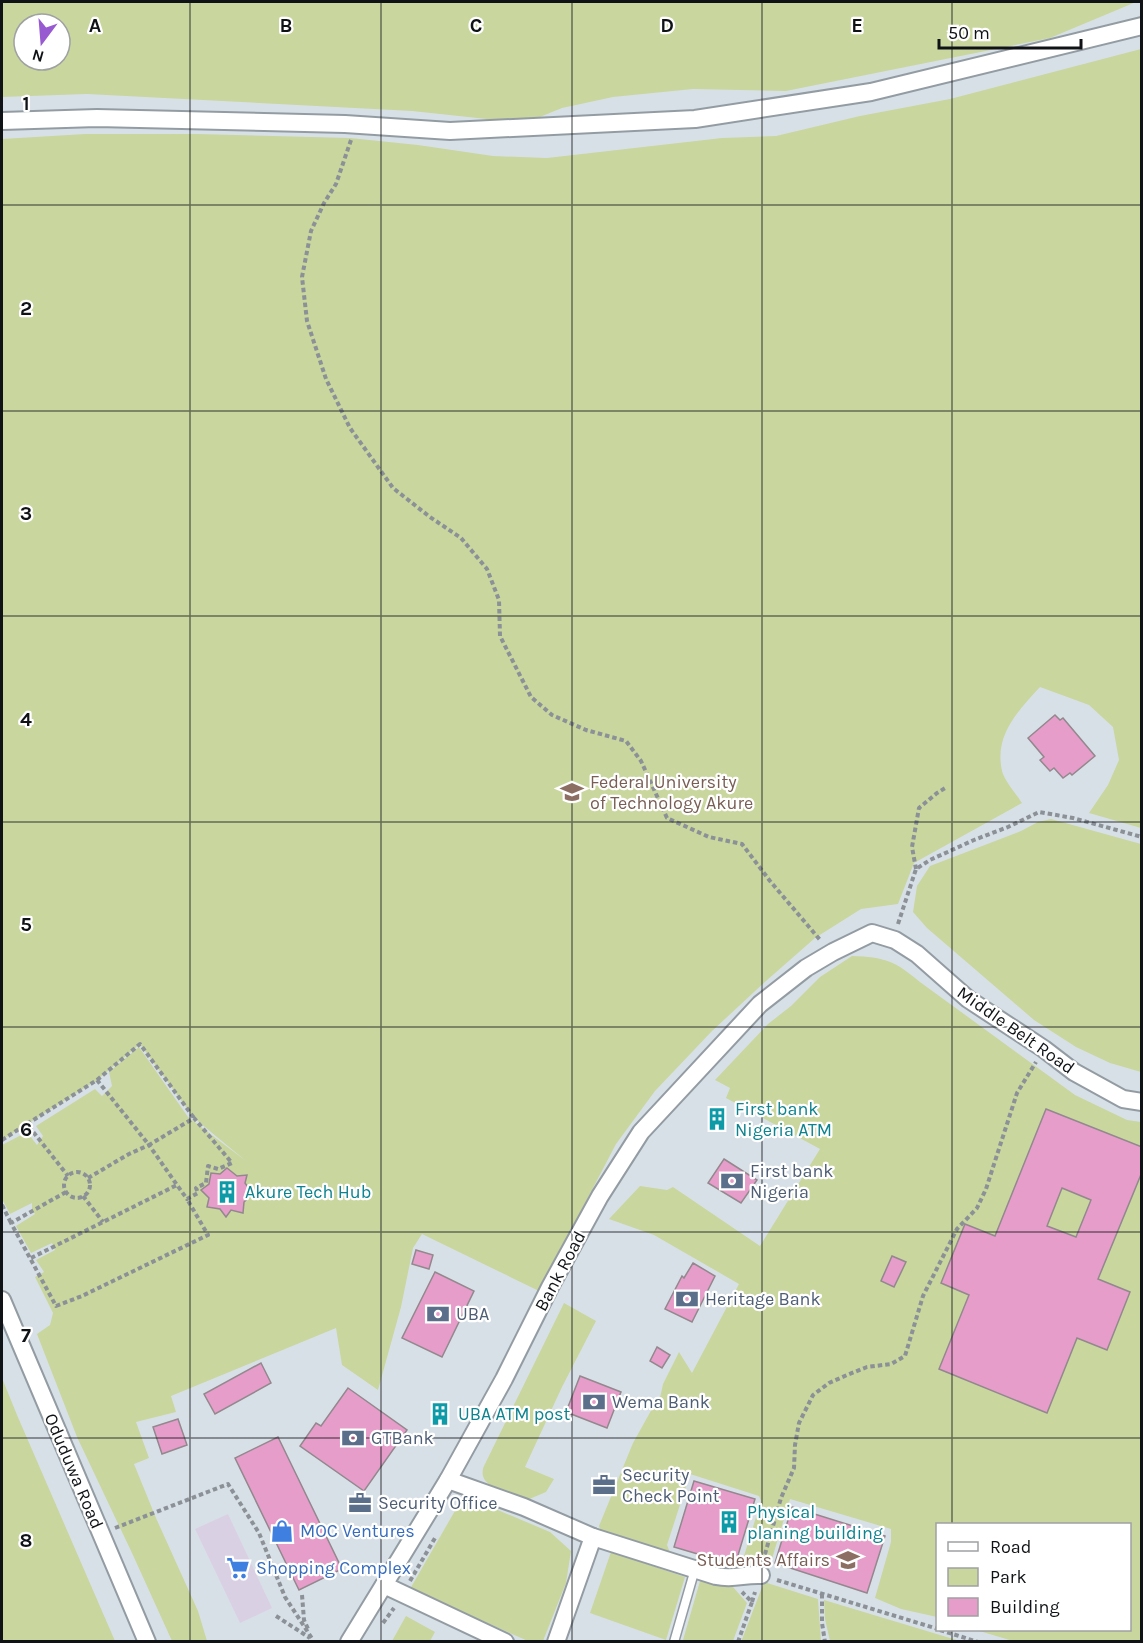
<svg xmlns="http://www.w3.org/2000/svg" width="1143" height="1643" viewBox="0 0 1143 1643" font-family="Karla,sans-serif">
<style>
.commercial{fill:#dad0e4}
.green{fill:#c9d69e;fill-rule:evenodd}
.building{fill:#e79dca;stroke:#92888e;stroke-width:1.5;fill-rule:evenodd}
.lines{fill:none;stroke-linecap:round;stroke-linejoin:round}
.service-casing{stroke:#949ca3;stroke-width:11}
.minor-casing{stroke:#949ca3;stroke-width:20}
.path{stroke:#8b9197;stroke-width:4;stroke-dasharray:4.5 3;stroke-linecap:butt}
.service{stroke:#fff;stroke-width:8}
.minor{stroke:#fff;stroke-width:16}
.grid{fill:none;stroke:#101316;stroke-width:1.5;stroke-opacity:0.55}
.labels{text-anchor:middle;stroke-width:4.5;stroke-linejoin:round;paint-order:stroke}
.education-label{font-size:18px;fill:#785e54;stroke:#fff;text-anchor:start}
.street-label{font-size:18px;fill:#101316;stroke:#fff}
.culture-label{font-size:18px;fill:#0d838f;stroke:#fff;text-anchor:start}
.service-label{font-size:18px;fill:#4e5e75;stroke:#fff;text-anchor:start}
.shop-label{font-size:18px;fill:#366cbe;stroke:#fff;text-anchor:start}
.grid-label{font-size:20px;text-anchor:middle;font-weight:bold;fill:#101316;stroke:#fff;stroke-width:4.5;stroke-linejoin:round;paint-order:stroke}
</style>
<rect width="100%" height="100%" fill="#d8e0e7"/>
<!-- commercial -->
<path class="commercial" d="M228,1514L272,1608L240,1623L195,1529Z"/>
<!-- green -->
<g class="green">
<path d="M2,2H1136L1050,38L786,91L693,89L613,97L562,108L525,123L412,111L87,94L2,97ZM24,24H60V60H24Z"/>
<path d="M1141,49V828L1089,813L1108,785L1119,760L1113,727L1089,705L1040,687C1018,711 994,735 1002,771C1004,780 1017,795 1022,803L914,863L898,904L861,909L815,938L766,981L712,1031L655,1091L616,1144L539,1291L422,1234L413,1248L401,1307L378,1390L342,1365L336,1328L171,1396L176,1412L136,1422L149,1458L134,1464L156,1518L198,1611L207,1641H172L132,1553L77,1437L37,1334L50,1325L53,1313L35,1277L44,1272L36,1260L55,1250L52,1243L31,1253L16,1226L35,1214L32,1209V1203L10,1214L2,1199V1145L27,1132L37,1145L43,1136L36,1126L95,1089L102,1096L112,1086L109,1072L139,1047L188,1117L246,1161L194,1118L140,1044L97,1080L2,1140V139L85,134H197L350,138L418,145L493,156L547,158L722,138L776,136L860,116L950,99Z"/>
<path d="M1051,819L1141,844V1072L1110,1063L1076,1047L1034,1020L927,928L913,912L917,886L930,866L1021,831L1038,822Z"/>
<path d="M852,956C885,957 895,961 920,982L1075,1095L1127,1120L1141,1122V1641H1013L976,1630H1130V1524H938L937,1617L901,1609L875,1598L891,1542V1529L790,1499L768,1572L740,1569L761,1501L759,1496L690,1474L667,1545L671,1555L601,1532L599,1526L633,1443L653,1407H658L663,1384L679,1352L692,1373L739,1284L654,1235L609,1219L640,1186L667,1190L673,1187L760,1246L820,1149L726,1098L730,1088L715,1080L768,1024L791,1006L820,977Z"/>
<path d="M564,1303L596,1321L562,1387L525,1467L554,1479L546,1492L527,1500C516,1496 485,1488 483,1476C482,1473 483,1468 484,1466Z"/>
<path d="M2,1378L17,1415L115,1641H2Z"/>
<path d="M469,1502L486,1505L550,1532L571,1551L566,1583L543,1641H528L410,1589L456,1509Z"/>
<path d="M611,1552L685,1577L666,1640L590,1613Z"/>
<path d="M700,1581L733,1587L747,1603L733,1641L689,1642L683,1640Z"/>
<path d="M764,1582L818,1599L821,1641L741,1642Z"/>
<path d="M824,1600L960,1641H830L825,1619Z"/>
<path d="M406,1616L435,1632L430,1641H392Z"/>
</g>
<!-- building -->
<g class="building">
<path d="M1055,715L1060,720L1063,718L1095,756L1072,775L1070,773L1063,778L1054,768L1050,771L1040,760L1044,757L1028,738Z"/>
<path d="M1046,1109L1142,1147V1172L1098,1279L1130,1292L1107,1350L1077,1338L1047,1413L939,1369L969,1295L941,1283L965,1224L995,1236ZM1062,1188L1091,1200L1076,1237L1047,1226Z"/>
<path d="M724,1159L757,1180L741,1203L708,1183Z"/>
<path d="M227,1168L237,1176L247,1175L245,1183L253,1194L244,1202L243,1213L231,1210L226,1217L220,1209L207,1207L209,1198L201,1190L209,1184L211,1173L220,1174Z"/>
<path d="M416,1250L433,1255L429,1269L412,1264Z"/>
<path d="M892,1256L906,1262L894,1287L881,1281Z"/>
<path d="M693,1263L715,1276L692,1322L665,1309L682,1276L684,1278Z"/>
<path d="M435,1272L474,1291L442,1357L402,1338Z"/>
<path d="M657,1347L670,1355L662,1368L650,1361Z"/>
<path d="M261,1363L271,1383L215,1414L204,1394Z"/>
<path d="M580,1376L621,1392L607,1428L566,1412Z"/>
<path d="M348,1388L407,1430L364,1491L300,1446L316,1423L321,1426Z"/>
<path d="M178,1419L187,1445L162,1454L153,1427Z"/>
<path d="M278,1437L342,1569L299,1590L235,1458Z"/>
<path d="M694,1481L755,1499L735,1565L674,1547Z"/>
<path d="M792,1507L885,1536L867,1593L775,1563Z"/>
</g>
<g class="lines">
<!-- service casing -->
<g class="service-casing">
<path id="service" d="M674,1642L695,1569"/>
</g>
<!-- minor casing -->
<g class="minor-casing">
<g id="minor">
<path d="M2,121L97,118L345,124L450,131L695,119L871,92L1142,26"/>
<path d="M2,1300L147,1642"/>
<path d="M448,1480L524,1507L593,1537L716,1576C735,1580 743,1574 761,1575"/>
<path d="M384,1585L505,1642"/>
<path d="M349,1642L448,1480L504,1379L550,1287L600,1196L641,1132L760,1004L806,968L833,952L872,933L895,940L917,954L968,999L1044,1049L1074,1072L1123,1099L1142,1102"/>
<path d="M556,1642L593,1537"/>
</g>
</g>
<!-- path -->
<g class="path">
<path d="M351,140L336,184L324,203L311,231L302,277L307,321L326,379L350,428L393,488L430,517L461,538L487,569L499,600L500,636L531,697L552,715L586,730L626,741L641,761L667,818L709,837L742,844L770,881L821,941"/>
<path d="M916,869L912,847L919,808L937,793L947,787"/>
<path d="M898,924L916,869L930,860L974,840L1008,827L1039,812L1073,818L1142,837"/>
<path d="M97,1080L140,1044L194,1118"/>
<path d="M2,1140L27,1124"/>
<circle cx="77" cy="1185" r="13"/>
<path d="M88,1178L129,1154L149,1145L177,1185"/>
<path d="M66,1192L11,1223L56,1306L82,1296L208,1235L187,1199"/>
<path d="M83,1196L103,1222"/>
<path d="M2,1205L11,1223"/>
<path d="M31,1258L177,1185L187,1199L198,1193L196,1188L206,1183L208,1166L218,1169L232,1163L194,1118L149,1145L97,1080L27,1124L68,1176"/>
<path d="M115,1528L228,1484L259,1533L285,1597L313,1640"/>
<path d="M760,1560L765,1554L781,1498L794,1468L795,1445L799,1423L813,1395L829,1383L847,1375L867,1367L891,1364L905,1356L923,1296L957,1229L977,1208L986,1189L1017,1093L1036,1062"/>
<path d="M777,1580L938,1629"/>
<path d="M410,1581L435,1538"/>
<path d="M822,1594V1623L825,1642"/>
<path d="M302,1595L304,1620L309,1631"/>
<path d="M752,1602L755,1592"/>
<path d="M276,1616L310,1638"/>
<path d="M383,1623L394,1608"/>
<path d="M940,1630L978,1642"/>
<path d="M738,1642L752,1602L742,1592"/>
</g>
<!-- service -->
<use href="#service" class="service"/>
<!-- minor -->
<use href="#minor" class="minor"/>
</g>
<!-- grid -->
<path class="grid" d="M190,2V1642M381,2V1642M572,2V1642M762,2V1642M952,2V1524M2,205H1142M2,411H1142M2,616H1142M2,822H1142M2,1027H1142M2,1232H1142M2,1438H1142M952,1630V1642"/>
<!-- icons -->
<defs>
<g id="university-bare" transform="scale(1.8)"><path d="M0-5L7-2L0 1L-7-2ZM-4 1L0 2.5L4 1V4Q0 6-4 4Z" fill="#8d6e63" stroke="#fff" stroke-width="2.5" paint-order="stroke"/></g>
<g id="building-bare" transform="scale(1.8)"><path d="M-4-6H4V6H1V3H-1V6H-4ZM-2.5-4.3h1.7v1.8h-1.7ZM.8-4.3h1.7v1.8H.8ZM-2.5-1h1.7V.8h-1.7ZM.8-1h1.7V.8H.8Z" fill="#0f9aa8" stroke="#fff" stroke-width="2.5" paint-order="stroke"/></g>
<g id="bank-bare" transform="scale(1.8)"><path d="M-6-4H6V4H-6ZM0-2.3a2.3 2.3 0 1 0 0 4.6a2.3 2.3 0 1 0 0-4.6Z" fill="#5c6f8a" stroke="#fff" stroke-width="2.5" paint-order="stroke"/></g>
<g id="office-bare" transform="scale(1.8)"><path d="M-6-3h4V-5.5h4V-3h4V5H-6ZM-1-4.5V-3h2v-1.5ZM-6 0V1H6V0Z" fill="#5c6f8a" stroke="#fff" stroke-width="2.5" paint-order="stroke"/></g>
<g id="shop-bare" transform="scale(1.8)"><path d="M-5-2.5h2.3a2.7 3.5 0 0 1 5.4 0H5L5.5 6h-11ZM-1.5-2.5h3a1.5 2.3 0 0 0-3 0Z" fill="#3f7fe0" stroke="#fff" stroke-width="2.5" paint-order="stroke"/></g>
<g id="school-bare" transform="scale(1.8)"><path d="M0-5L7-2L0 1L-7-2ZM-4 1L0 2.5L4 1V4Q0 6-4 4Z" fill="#8d6e63" stroke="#fff" stroke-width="2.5" paint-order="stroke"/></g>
<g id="supermarket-bare" transform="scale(1.8)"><path d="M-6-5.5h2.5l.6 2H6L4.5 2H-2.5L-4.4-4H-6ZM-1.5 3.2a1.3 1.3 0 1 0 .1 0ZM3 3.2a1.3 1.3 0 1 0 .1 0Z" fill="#3f7fe0" stroke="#fff" stroke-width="2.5" paint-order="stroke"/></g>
</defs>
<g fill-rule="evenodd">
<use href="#university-bare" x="572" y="792"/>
<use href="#building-bare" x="717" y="1119"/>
<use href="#bank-bare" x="732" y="1181"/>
<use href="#building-bare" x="227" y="1192"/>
<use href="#bank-bare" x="687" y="1299"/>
<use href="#bank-bare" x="438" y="1314"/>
<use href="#bank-bare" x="594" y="1402"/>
<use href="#building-bare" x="440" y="1414"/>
<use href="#bank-bare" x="353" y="1438"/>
<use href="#office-bare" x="604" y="1485"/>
<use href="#office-bare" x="360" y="1503"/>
<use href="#building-bare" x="729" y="1522"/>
<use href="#shop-bare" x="282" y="1531"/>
<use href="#school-bare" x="848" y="1560"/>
<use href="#supermarket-bare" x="238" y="1568"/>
</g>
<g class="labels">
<!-- education labels -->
<g class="education-label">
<text x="590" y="788">Federal University<tspan x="590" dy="21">of Technology Akure</tspan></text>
<text x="830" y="1566" text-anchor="end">Students Affairs</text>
</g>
<!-- street labels -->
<g class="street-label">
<text transform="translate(1016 1030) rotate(35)" y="6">Middle Belt Road</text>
<text transform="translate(560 1271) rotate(-62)" y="6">Bank Road</text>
<text transform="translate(74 1471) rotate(67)" y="6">Oduduwa Road</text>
</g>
<!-- culture labels -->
<g class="culture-label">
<text x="735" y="1115">First bank<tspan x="735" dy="21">Nigeria ATM</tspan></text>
<text x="245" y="1198">Akure Tech Hub</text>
<text x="458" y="1420">UBA ATM post</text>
<text x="747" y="1518">Physical<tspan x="747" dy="21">planing building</tspan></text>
</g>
<!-- service labels -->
<g class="service-label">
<text x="750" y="1177">First bank<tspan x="750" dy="21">Nigeria</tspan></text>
<text x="705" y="1305">Heritage Bank</text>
<text x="456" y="1320">UBA</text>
<text x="612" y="1408">Wema Bank</text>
<text x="371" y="1444">GTBank</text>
<text x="622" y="1481">Security<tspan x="622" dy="21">Check Point</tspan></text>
<text x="378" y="1509">Security Office</text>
</g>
<!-- shop labels -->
<g class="shop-label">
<text x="300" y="1537">MOC Ventures</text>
<text x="256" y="1574">Shopping Complex</text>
</g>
</g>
<g class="grid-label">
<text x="95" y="32">A</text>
<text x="286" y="32">B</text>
<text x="476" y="32">C</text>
<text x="667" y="32">D</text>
<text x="857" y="32">E</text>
<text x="26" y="110">1</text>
<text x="26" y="315">2</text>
<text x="26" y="520">3</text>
<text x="26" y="726">4</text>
<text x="26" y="931">5</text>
<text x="26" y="1136">6</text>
<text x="26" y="1342">7</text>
<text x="26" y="1547">8</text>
</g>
<!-- border -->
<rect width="1143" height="1643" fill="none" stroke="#101316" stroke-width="6"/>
<!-- legend -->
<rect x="936" y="1523" width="195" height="108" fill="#ffffff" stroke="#9fa1a2" stroke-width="1.5"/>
<rect x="948" y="1542" width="30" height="9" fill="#ffffff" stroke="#9fa1a2" stroke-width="1.5"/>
<text x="990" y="1553" font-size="18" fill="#101316">Road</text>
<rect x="948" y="1568" width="30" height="18" fill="#c9d69e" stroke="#9fa1a2" stroke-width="1.5"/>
<text x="990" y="1583" font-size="18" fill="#101316">Park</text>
<rect x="948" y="1598" width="30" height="18" fill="#e79dca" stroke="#9fa1a2" stroke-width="1.5"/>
<text x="990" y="1613" font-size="18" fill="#101316">Building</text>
<!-- north arrow -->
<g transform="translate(42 42) rotate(196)"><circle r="28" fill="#ffffff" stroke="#9fa1a2" stroke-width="1.5"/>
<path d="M0-4.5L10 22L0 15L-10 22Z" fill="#975ad1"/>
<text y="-9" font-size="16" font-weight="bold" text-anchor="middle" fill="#101316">N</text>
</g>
<!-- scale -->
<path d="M939 39v9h142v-9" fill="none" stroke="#101316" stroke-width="3"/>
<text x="948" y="39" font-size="18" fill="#101316" stroke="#ffffff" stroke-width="4.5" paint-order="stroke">50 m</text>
</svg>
